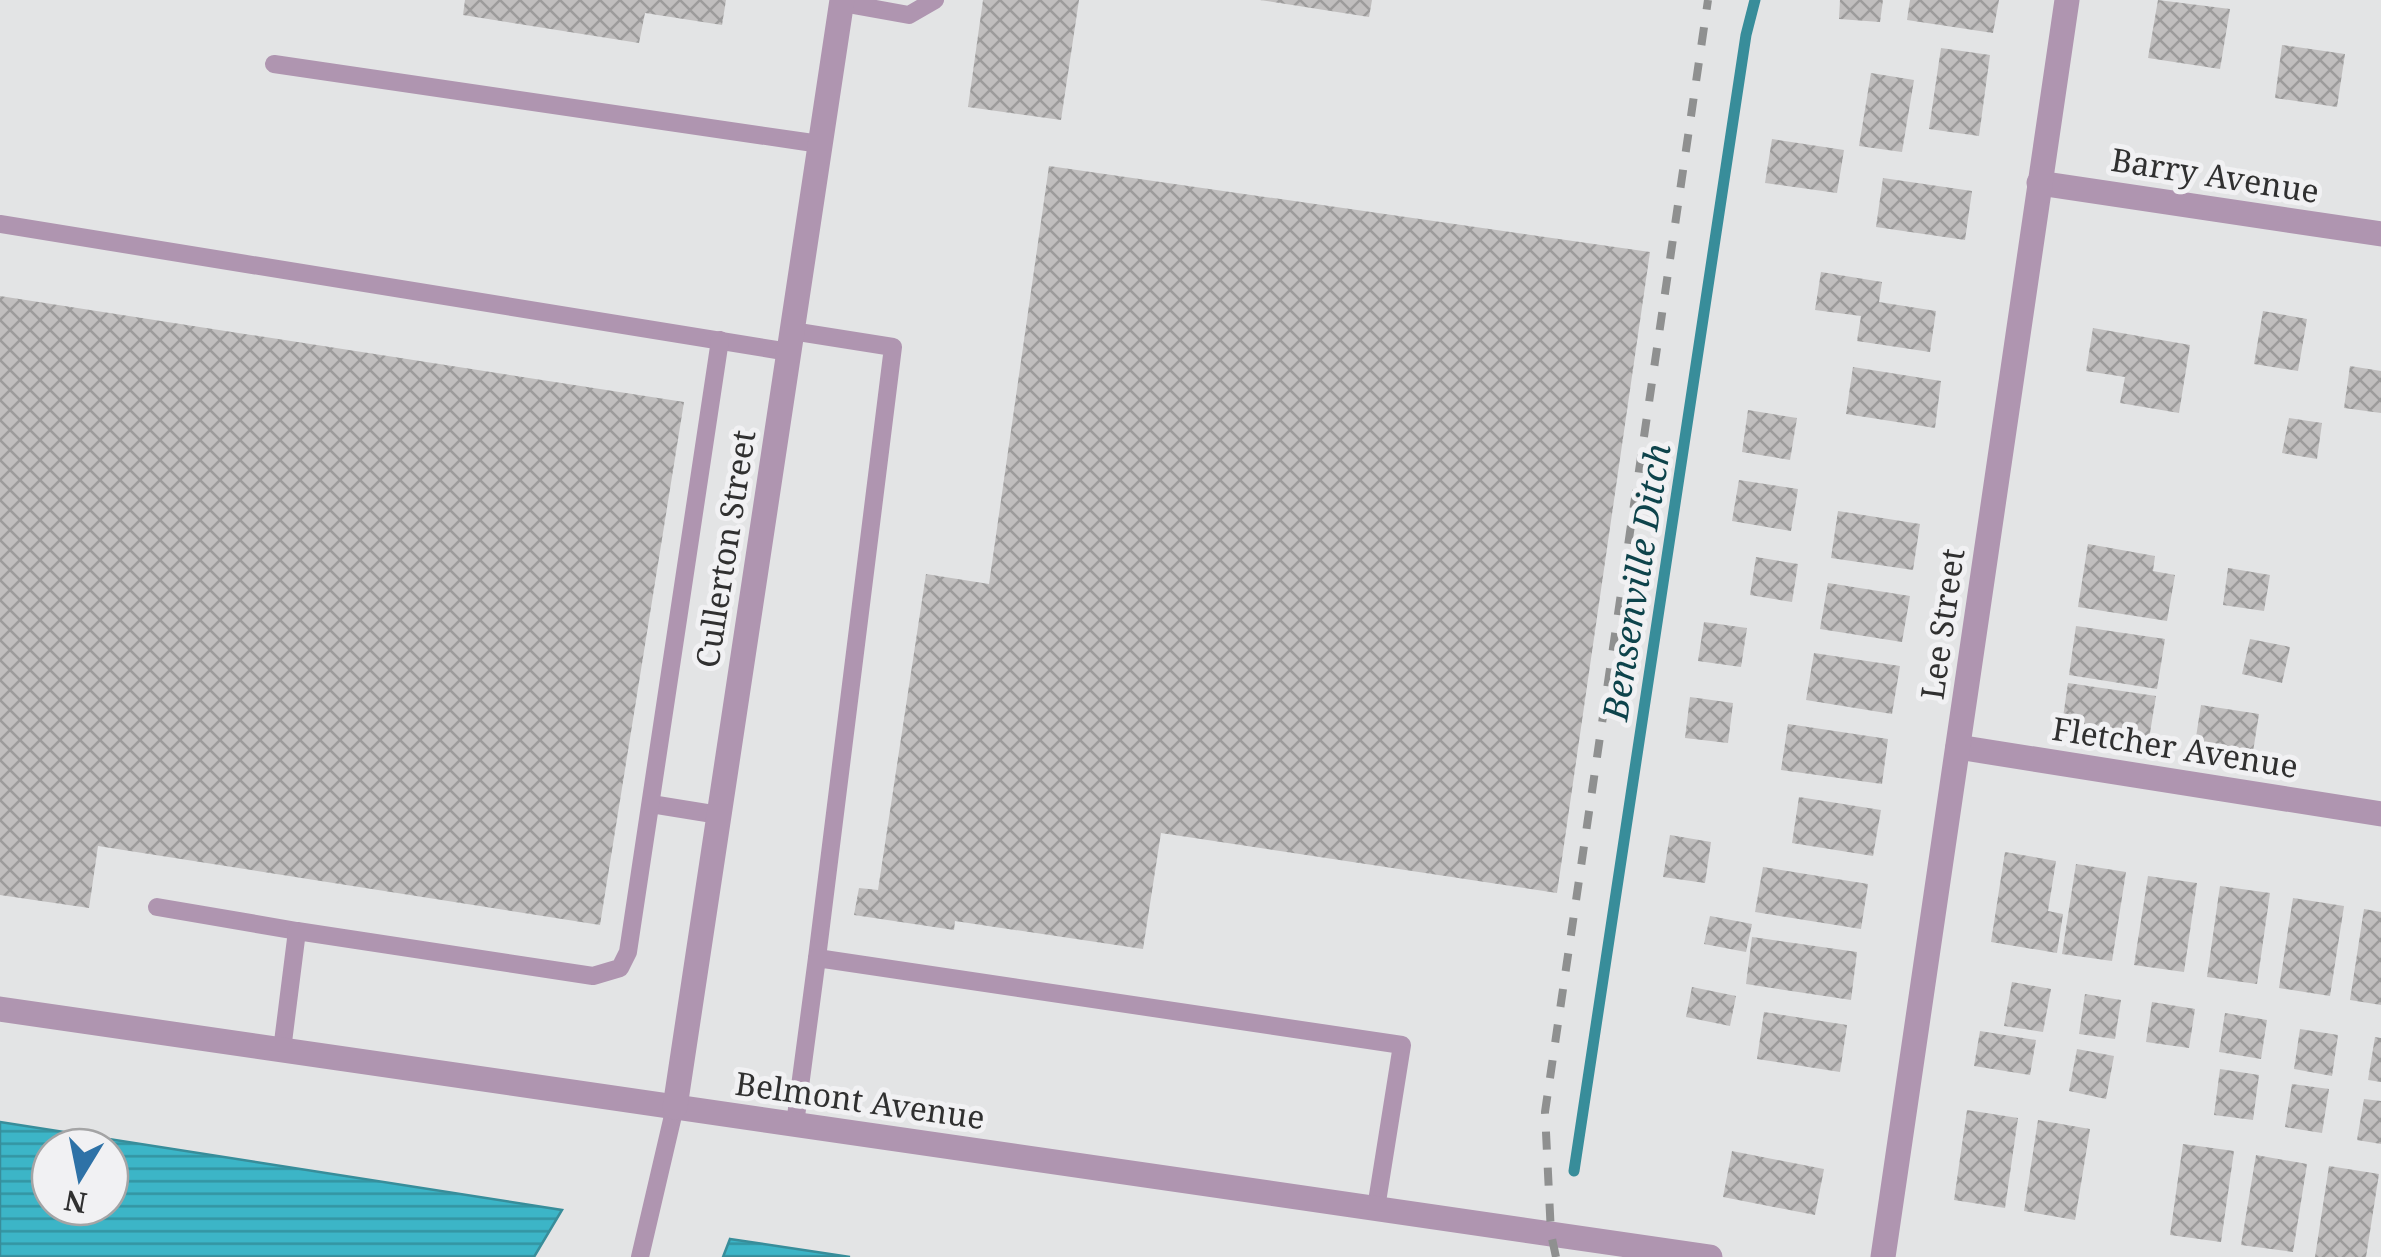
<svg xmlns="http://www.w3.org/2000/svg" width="2381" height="1257" viewBox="0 0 2381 1257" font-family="'Noto Serif',serif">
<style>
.water{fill:url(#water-rules);stroke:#388d9a;stroke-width:2.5;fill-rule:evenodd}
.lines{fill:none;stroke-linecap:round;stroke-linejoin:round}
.stream{stroke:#388d9a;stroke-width:11}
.building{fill:url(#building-cross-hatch)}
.service{stroke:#af95b0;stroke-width:18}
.minor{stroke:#af95b0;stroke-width:25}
.rail{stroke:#8f9090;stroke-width:8;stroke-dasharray:18 18;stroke-linecap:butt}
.labels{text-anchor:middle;stroke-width:10;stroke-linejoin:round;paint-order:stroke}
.street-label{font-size:32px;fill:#303030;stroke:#f1f1f3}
.water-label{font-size:35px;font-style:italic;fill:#0d434b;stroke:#f1f1f3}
</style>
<defs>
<pattern id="water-rules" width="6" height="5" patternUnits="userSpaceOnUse" patternTransform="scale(2.5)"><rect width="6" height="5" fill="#3cb5c7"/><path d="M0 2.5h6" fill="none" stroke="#3394a2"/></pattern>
<pattern id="building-cross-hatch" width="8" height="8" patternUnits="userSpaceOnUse" patternTransform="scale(2.5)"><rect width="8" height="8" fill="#c0bebe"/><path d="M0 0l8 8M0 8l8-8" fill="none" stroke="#9c9b9b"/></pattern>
</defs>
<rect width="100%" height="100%" fill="#e3e4e5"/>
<!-- water -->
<g class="water">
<path d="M0,1122L562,1210L534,1257H0ZM110,1147V1207H50V1147Z"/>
<path d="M730,1239L850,1257H723Z"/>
</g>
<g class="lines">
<!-- stream -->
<path class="stream" d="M1574,1171L1746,35L1755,0"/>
</g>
<!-- building -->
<g class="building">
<path d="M465,0H726L722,25L645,13L639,43L463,15Z"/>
<path d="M983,0H1079L1061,120L968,107Z"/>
<path d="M1260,0H1372L1369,17Z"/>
<path d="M1840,0H1883L1880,22L1839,19Z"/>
<path d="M1910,0H1999L1993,33L1907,20Z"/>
<path d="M2158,0L2230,9L2220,69L2148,58Z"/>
<path d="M2282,45L2345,54L2337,107L2275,98Z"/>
<path d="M1941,48L1990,55L1979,136L1929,129Z"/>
<path d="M1871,73L1914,80L1902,152L1859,146Z"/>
<path d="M1772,139L1844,150L1837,193L1765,183Z"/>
<path d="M1049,166L1650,252L1557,893L1161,833L1143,949L955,921L954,930L854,915L859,888L878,890L926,574L989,584Z"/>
<path d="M1883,178L1972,191L1965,240L1876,227Z"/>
<path d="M1821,272L1882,282L1879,302L1936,311L1930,352L1857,341L1861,316L1815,310Z"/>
<path d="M0,296L684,402L600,925L98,846L89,908L0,895Z"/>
<path d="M2263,311L2307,319L2298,371L2254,364Z"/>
<path d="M2093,328L2190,345L2179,413L2120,403L2125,377L2086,371Z"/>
<path d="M2350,366L2381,371V413L2344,408Z"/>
<path d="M1853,367L1941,381L1935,428L1846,414Z"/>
<path d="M1748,410L1797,418L1790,460L1742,452Z"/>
<path d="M2289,418L2322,423L2317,459L2282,453Z"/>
<path d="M1739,480L1798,489L1791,531L1732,521Z"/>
<path d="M1838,511L1920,524L1913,570L1831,558Z"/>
<path d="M2088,544L2155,556L2153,571L2175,575L2167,621L2078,607Z"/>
<path d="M1756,557L1798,564L1792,602L1750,595Z"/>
<path d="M2228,568L2270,575L2264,611L2223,605Z"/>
<path d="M1828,583L1910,596L1902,642L1820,629Z"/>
<path d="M1704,622L1747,628L1741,667L1698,661Z"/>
<path d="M2076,626L2165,639L2157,689L2069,675Z"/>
<path d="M2250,639L2290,647L2282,683L2242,674Z"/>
<path d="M1814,653L1900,666L1892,714L1806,700Z"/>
<path d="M2068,683L2156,696L2148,745L2061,731Z"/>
<path d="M1690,697L1733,703L1728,743L1685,738Z"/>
<path d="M2201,705L2259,714L2252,758L2194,750Z"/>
<path d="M1788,724L1888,739L1882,784L1781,770Z"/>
<path d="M1799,797L1881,810L1873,856L1792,843Z"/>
<path d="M1670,835L1711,842L1705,883L1663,877Z"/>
<path d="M2005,852L2056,861L2048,911L2063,914L2057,953L1991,942Z"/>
<path d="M2076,864L2126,872L2112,961L2062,954Z"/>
<path d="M1763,867L1868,884L1861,929L1755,912Z"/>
<path d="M2148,876L2197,883L2184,972L2134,965Z"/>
<path d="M2220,886L2270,893L2257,984L2207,977Z"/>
<path d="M2293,898L2344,906L2330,996L2279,988Z"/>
<path d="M2364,909L2381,912V1005L2350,1000Z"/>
<path d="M1710,916L1752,924L1746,952L1704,944Z"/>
<path d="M1752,937L1857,952L1851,1000L1746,984Z"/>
<path d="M2012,982L2051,989L2043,1032L2004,1026Z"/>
<path d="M1692,987L1736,996L1730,1026L1686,1017Z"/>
<path d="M2085,994L2121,1000L2115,1039L2079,1034Z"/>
<path d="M2152,1002L2195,1009L2189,1048L2146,1042Z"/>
<path d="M1764,1012L1847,1025L1840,1072L1757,1059Z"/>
<path d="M2225,1013L2267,1020L2261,1059L2219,1052Z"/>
<path d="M2300,1029L2338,1035L2332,1076L2294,1069Z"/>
<path d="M1980,1031L2036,1040L2030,1075L1974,1066Z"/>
<path d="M2375,1037L2381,1038V1082L2368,1080Z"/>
<path d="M2077,1049L2114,1056L2106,1099L2069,1091Z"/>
<path d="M2220,1069L2259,1075L2253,1120L2214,1115Z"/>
<path d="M2292,1084L2329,1089L2322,1133L2285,1127Z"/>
<path d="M2364,1099L2381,1101V1144L2357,1140Z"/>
<path d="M1967,1110L2018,1118L2005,1208L1954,1200Z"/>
<path d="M2038,1120L2090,1129L2075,1220L2024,1211Z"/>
<path d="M2183,1144L2234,1151L2221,1242L2170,1235Z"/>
<path d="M1732,1151L1824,1169L1815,1215L1723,1197Z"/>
<path d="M2256,1155L2307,1164L2293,1252L2241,1245Z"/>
<path d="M2329,1166L2379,1174L2366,1257H2315Z"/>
</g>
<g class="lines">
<!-- service -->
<g class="service">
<path d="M842,3L909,15L935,0"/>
<path d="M274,64L820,144"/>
<path d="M0,224L789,352"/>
<path d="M792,331L893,347L817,958"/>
<path d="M651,804L719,815"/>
<path d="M157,907L297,931"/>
<path d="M282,1050L297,931L593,976L620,968L628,952L720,340"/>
<path d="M795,1124L817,958L1402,1045L1376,1208"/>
<path d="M640,1257L675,1107"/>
</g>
<!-- minor -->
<g class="minor">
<path d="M2039,183L2381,234"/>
<path d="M1958,747L2381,814"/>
<path d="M0,1009L1710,1257"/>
<path d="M675,1107L842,0"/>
<path d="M1883,1257L2067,0"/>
</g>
<!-- rail -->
<path class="rail" d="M1556,1257L1551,1234L1545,1112L1708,0"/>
</g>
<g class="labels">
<!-- street labels -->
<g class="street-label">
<text transform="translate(2215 176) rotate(9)" y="11">Barry Avenue</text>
<text transform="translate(726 549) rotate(-81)" y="11">Cullerton Street</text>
<text transform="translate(1943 624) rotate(-82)" y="11">Lee Street</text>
<text transform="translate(2175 748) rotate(9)" y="11">Fletcher Avenue</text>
<text transform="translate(860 1101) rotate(8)" y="11">Belmont Avenue</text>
</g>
<!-- water labels -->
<g class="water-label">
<text transform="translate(1637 582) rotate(-81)" y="12">Bensenville Ditch</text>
</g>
</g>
<!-- north arrow -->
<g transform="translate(80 1177) rotate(190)"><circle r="48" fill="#f1f1f3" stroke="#a4a4a5" stroke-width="2.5"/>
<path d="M0-8L18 38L0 25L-18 38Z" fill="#2e72a7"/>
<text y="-15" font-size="28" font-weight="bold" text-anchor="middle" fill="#303030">N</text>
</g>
</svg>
